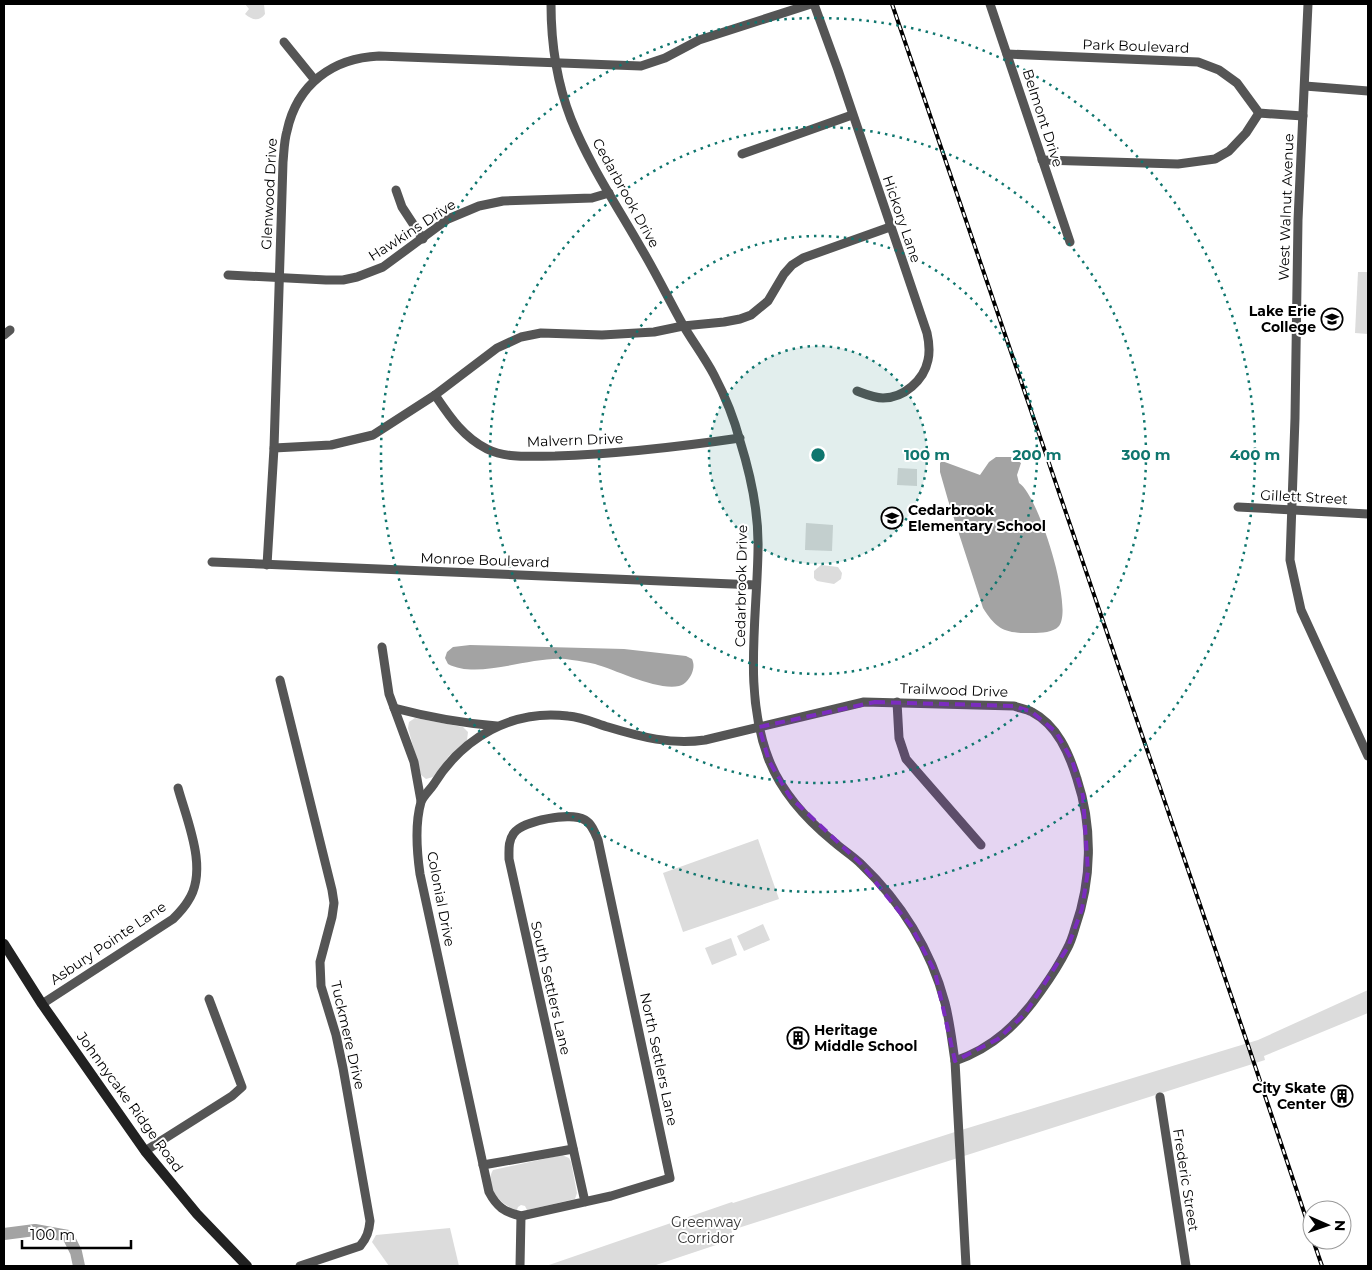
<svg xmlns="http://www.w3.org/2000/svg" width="1372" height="1270" viewBox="0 0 1372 1270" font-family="Montserrat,sans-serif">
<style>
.green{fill:#dcdcdc}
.water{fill:#a3a3a3}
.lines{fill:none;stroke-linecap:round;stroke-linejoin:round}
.river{stroke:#a3a3a3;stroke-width:12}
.street{stroke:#555;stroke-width:9}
.secondary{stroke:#222;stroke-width:10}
.rail-casing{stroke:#000;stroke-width:4}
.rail{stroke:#fff;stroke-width:2;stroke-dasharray:5.5;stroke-linecap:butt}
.marked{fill:#7b2cbf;fill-opacity:0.2;stroke:#7b2cbf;stroke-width:4;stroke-dasharray:10 6;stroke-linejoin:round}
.ring{fill:none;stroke:#0f766e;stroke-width:2.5;stroke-dasharray:2.5 5}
.labels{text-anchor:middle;stroke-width:4;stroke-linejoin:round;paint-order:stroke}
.street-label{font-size:14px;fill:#000;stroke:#fff}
.poi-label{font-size:14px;font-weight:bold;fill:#000;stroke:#fff;text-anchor:end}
.park-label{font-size:14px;fill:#333;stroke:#fff}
.centre{fill:#0f766e;stroke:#fff;stroke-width:2.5}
.ring-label{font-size:15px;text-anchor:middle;font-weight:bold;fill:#0f766e;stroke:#fff;stroke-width:4;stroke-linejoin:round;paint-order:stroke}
</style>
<rect width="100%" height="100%" fill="#fff"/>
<!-- green -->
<g class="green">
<path d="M245,4H264L265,14C259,22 252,20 245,14L249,9Z"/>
<path d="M1358,272H1368V334L1355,333Z"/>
<path d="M898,468L917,469V486L897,485Z"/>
<path d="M806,523L833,525L832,551L805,550Z"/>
<path d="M821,565L838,567L842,573L841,579L834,584L817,581L814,578V571Z"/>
<path d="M415,718L463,727L468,732L467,740L449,756L433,777L426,779L421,775L408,728L409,722Z"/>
<path d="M758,839L779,899L683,932L663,873Z"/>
<path d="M763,924L770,940L744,951L737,936Z"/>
<path d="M731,938L737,955L712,965L705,948Z"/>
<path d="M1368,990V1013L1264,1056L1265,1060L732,1230L731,1240L653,1266H546L732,1202L733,1203L958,1131L1258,1040Z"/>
<path d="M562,1155L569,1158L571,1162L577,1193L575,1199L527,1210L525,1206L521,1205L518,1207L517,1210C501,1206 483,1186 493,1170Z"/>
<path d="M450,1228L459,1266H389L372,1242L376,1235Z"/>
</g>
<!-- water -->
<g class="water">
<path d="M996,457H1012L1021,463L1017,475L1019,483C1038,494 1074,608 1059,626C1052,634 1035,633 1026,633C1003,633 995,627 983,608L948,500L940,472V463L942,461L980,475L989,462Z"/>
<path d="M470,645L624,649L686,656L692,659C694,664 694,667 692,673C690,678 685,685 679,686C658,691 616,670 595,664C587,662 580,661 572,660C536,653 480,681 448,664L445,658L447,652L453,647Z"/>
</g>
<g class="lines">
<!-- river -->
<path class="river" d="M4,1234L35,1230L68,1236L76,1252L79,1266"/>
<!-- street -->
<g class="street">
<path d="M551,4C551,42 557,83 571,119C589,164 617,206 641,248C656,273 669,300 683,325C693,342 705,358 714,375C725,396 734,418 740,441C751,476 759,513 758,550C757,620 743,693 769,760C782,793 807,820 834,842C843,850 853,856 861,864C901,902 931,950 945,1003C950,1022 952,1042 955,1061"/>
<path d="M814,4L838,70L927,333C929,342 930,351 928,360C924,380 904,398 883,398C874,398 865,394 857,391"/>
<path d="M990,4L1070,242"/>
<path d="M1308,4L1298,220L1295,418L1290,560L1301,610L1368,756"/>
<path d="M284,42L314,79"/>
<path d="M1007,54L1198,62L1219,70L1237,83L1259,113L1303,116"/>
<path d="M1305,86L1368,91"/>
<path d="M742,154L852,115"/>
<path d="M1042,160L1178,164L1215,159L1229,151L1246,133L1259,113"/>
<path d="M396,190L402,207L423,239"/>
<path d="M228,275L326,280H343L357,277L383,267L448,219L479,206L503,201L592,198L609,193"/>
<path d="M4,335L10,330"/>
<path d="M435,395C450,417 463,437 487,449C507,459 533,456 555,456C617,454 678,447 740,438"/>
<path d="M274,448L331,445L373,435L435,395L497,348L521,337L541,333L602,335L654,332L683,326L724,322L740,319L751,315L768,301L784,274L792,265L803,258L890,227"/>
<path d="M1238,507L1368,514"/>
<path d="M212,562L756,585"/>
<path d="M267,565L274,448L283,162C284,152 284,141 287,131C297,84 333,58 379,56L641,66L665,58L699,40L811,4"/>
<path d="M382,647L389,694L414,762L421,801"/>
<path d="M280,680L332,890L334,903L332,917L320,962L321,986L336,1035L343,1068L370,1221C369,1231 367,1238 360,1246L300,1266"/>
<path d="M897,702L899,738L906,759L981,845"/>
<path d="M394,708C428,717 461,723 497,726"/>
<path d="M42,1004L173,919C178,914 184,908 188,901C209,870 187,821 178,788"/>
<path d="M1160,1097L1186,1266"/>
<path d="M145,1151L232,1096L242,1087L209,999"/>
<path d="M483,1165L573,1149"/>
<path d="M585,1202L509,859C509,849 508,841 514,833C524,820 571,812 585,820C592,824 595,833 598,840L670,1178L611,1196L521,1216C504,1212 497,1207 489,1192L420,874C417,853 415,823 421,802C423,796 430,790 434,784C463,737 513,709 568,716C582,717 595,723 608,727C641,737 671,745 705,740L864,702L1014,706C1019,708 1027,709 1032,712C1057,725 1069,753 1077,779C1093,827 1092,880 1075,928C1073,935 1071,942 1067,949C1060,963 1051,977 1041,991C1019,1023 993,1048 955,1061L966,1266"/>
<path d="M520,1266L521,1216"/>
</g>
<!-- secondary -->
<path class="secondary" d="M4,944L42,1004L145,1151L197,1214L247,1266"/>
<!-- rail casing -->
<g class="rail-casing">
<g id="rail">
<path d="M892,4L1249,1048L1312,1236"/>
<path d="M1313,1240L1322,1266"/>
</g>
</g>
<!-- rail -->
<use href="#rail" class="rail"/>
</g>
<!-- marked area -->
<path class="marked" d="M875,702L1014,706L1032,712L1056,732L1072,760L1083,796L1088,871L1082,909L1068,947L1025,1014L998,1039L955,1061L935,972L911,926L861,864L790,797L769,761L759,727Z"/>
<!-- distance rings -->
<circle cx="818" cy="455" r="109" fill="#0f766e" fill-opacity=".12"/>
<g class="ring">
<circle cx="818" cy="455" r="109"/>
<circle cx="818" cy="455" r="219"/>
<circle cx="818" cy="455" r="328"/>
<circle cx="818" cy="455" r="437"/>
</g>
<!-- icons -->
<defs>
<g id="university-ring" transform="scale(1.125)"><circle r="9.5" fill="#fff" stroke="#000" stroke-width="1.5"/><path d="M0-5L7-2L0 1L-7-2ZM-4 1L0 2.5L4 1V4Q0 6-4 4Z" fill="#000"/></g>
<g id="school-ring" transform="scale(1.125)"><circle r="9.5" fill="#fff" stroke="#000" stroke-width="1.5"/><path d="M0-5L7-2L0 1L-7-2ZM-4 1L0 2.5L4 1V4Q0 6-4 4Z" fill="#000"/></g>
<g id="building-ring" transform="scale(1.125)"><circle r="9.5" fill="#fff" stroke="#000" stroke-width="1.5"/><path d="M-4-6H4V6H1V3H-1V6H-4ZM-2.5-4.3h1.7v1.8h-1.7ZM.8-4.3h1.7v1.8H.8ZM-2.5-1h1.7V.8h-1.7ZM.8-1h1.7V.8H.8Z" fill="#000"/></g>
</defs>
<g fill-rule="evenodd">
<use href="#university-ring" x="1332" y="319"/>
<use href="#school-ring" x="892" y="518"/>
<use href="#building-ring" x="798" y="1038"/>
<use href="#building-ring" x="1342" y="1096"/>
</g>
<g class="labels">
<!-- street labels -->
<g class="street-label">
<text transform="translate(1136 46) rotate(2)" y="5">Park Boulevard</text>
<text transform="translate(1043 118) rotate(72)" y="5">Belmont Drive</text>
<text transform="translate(626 193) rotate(61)" y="5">Cedarbrook Drive</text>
<text transform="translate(269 194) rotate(-87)" y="5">Glenwood Drive</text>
<text transform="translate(1286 207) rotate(-88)" y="5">West Walnut Avenue</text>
<text transform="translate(902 219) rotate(71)" y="5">Hickory Lane</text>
<text transform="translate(412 230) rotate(-33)" y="5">Hawkins Drive</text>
<text transform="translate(575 440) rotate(-2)" y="5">Malvern Drive</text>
<text transform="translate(1304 497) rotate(3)" y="5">Gillett Street</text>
<text transform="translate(485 560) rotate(2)" y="5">Monroe Boulevard</text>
<text transform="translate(741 586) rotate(-89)" y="5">Cedarbrook Drive</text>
<text transform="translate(954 690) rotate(2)" y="5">Trailwood Drive</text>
<text transform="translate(441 899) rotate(79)" y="5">Colonial Drive</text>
<text transform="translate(108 943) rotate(-34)" y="5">Asbury Pointe Lane</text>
<text transform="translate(551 988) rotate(77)" y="5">South Settlers Lane</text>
<text transform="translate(348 1035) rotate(77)" y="5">Tuckmere Drive</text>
<text transform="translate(659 1059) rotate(78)" y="5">North Settlers Lane</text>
<text transform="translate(130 1102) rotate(54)" y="5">Johnnycake Ridge Road</text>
<text transform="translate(1186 1180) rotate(81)" y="5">Frederic Street</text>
</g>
<!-- poi labels -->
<g class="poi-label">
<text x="1316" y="316">Lake Erie<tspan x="1316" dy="16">College</tspan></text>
<text x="908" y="515" text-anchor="start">Cedarbrook<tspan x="908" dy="16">Elementary School</tspan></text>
<text x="814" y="1035" text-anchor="start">Heritage<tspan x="814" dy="16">Middle School</tspan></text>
<text x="1326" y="1093">City Skate<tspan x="1326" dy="16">Center</tspan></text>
</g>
<!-- park labels -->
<g class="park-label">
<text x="706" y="1227">Greenway<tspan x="706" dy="16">Corridor</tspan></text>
</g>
</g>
<circle cx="818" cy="455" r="8" class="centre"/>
<g class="ring-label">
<text x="927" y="460">100 m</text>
<text x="1037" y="460">200 m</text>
<text x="1146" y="460">300 m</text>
<text x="1255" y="460">400 m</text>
</g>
<!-- border -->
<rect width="1372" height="1270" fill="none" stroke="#000000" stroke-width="10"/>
<!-- north arrow -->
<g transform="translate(1327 1225) rotate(92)"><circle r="24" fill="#ffffff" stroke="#999999"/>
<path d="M0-4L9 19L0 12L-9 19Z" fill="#000000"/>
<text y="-8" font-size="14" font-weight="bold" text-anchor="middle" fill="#000000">N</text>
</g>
<!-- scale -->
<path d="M22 1240v8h109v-8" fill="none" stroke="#000000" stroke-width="2.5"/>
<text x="30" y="1240" font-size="15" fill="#000000" stroke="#ffffff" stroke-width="4" paint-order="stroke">100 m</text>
</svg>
